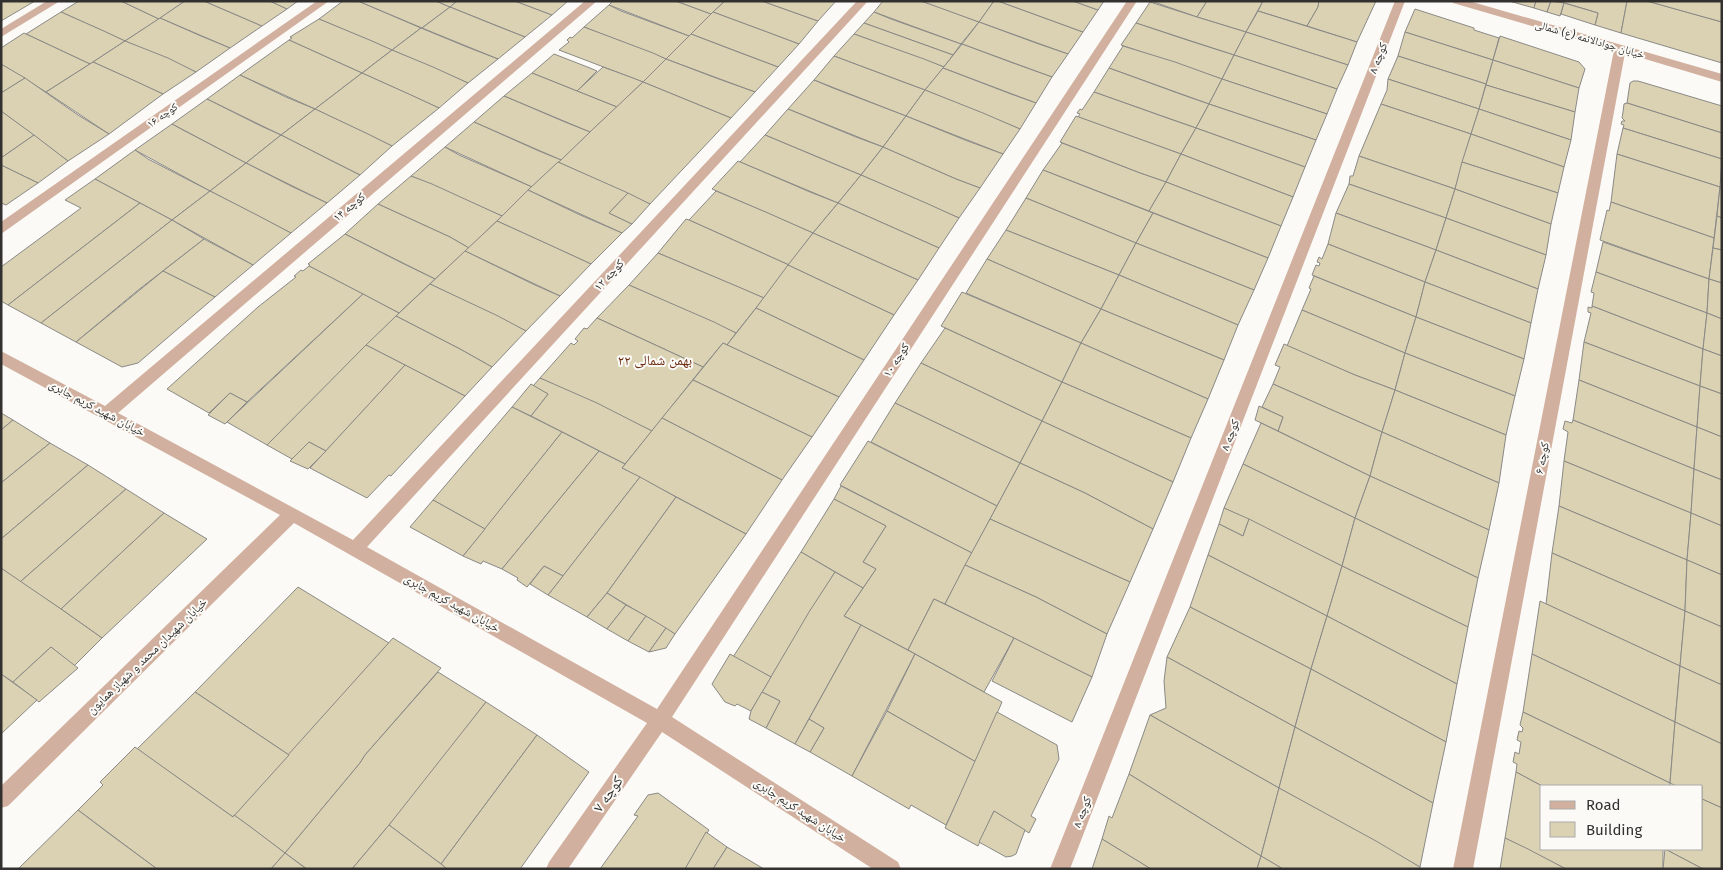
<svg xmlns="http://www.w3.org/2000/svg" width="1723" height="870" viewBox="0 0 1723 870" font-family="'Fira Sans','Noto Naskh Arabic',sans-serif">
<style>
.building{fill:#dbd2b3;stroke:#8a8986}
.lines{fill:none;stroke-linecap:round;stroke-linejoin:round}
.minor{fill:#d2b09f;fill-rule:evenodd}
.labels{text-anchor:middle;stroke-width:4;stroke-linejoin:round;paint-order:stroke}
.far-street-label{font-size:11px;fill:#323130;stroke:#fbfaf6}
.street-label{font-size:12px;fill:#323130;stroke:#fbfaf6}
.neighbourhood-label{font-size:14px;fill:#6d2c12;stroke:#fbfaf6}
.near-street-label{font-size:15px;fill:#323130;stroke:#fbfaf6}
</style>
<rect width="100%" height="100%" fill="#fbfaf6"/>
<!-- building -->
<g class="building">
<path d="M1,1H35L1,21Z"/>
<path d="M79,1H121L159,19L125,41L61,12Z"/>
<path d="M121,1H185L159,19Z"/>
<path d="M185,1H204L262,26L230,48L160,18Z"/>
<path d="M204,1H270L287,9L262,26Z"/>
<path d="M270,1H298L287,9Z"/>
<path d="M343,1H358L421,28L392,50L319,19Z"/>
<path d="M358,1H436L450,7L422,28Z"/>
<path d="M436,1H457L450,7Z"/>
<path d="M457,1H515L552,15L525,37L450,7Z"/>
<path d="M515,1H568L552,15Z"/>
<path d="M613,1H676L711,14L689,36L609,5Z"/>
<path d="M676,1H725L711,14Z"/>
<path d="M725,1H762L818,21L799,44L713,12Z"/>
<path d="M762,1H836L818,21Z"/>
<path d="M921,1L942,8L979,22L961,44L874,12L883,1Z"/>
<path d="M921,1H994L979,22Z"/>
<path d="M994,1H998L1083,32L1068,54L979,22Z"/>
<path d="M998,1H1073L1098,10L1083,32Z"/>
<path d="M1073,1H1104L1098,10Z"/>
<path d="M1151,1H1207L1197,17Z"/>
<path d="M1207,1H1263L1246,32L1197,17Z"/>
<path d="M1263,1H1319L1318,7L1307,26L1258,11Z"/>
<path d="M1319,1H1376L1357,42L1307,26L1318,7Z"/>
<path d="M1509,1H1536L1534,8Z"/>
<path d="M1536,1H1551L1547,12L1534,8Z"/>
<path d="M1551,1L1564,3L1560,16L1547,12Z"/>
<path d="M1558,1H1627L1621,33L1595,25L1598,13Z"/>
<path d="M1627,1H1647L1722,22V63L1621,33Z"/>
<path d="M1647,1H1722V22L1686,12Z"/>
<path d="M1150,2L1197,17L1246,32L1234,55L1136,23Z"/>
<path d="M1564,3L1598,13L1595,25L1561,14Z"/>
<path d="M609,5L621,11L689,36L666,59L584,27Z"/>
<path d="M450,7L497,26L525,37L498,59L422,28Z"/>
<path d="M1415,9L1474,28V30L1499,38L1493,60L1405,32Z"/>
<path d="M1258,11L1357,42L1348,65L1246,32Z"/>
<path d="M61,12L106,32L125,41L90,64L26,34Z"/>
<path d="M713,12L767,32L799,44L778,67L691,34Z"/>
<path d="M874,12L891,19L961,44L953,55L864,23Z"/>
<path d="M160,18L201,36L230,48L196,72L125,41Z"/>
<path d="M319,19L372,41L392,50L362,73L289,40L292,38L290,37Z"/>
<path d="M979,22L1036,43L1068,54L1052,77L962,44Z"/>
<path d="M864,23L953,55L944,67L854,34Z"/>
<path d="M1136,23L1190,41L1234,55L1222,79L1121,45Z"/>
<path d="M584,27L653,53L666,59L643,82L559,50L569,42L567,40L570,37L572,38Z"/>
<path d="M421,28L467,47L498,59L468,83L392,50Z"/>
<path d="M1246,32L1348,65L1337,89L1234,55Z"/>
<path d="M1405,32L1493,60L1486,84L1398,56Z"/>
<path d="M24,33L26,34L90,64L46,92L1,64V48Z"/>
<path d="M691,34L738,52L778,67L755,92L666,59Z"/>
<path d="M854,34L924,59L944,67L925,90L834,56Z"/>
<path d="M1500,36L1579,62L1585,69L1579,88L1493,60Z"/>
<path d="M289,40L342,64L362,73L315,109L240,75Z"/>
<path d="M125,41L168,58L196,72L163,94L93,62Z"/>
<path d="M962,44L1013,63L1052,77L1036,103L943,68Z"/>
<path d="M1123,46L1175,62L1222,79L1209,104L1109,68Z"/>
<path d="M392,50L433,67L468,83L439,108L362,73Z"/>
<path d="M554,54L590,68L597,71L577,91L532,73Z"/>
<path d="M1234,55L1337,89L1327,114L1222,79Z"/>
<path d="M834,56L906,83L925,90L906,116L814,80Z"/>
<path d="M1398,56L1486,84L1479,109L1388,79Z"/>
<path d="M666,59L716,78L755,92L731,118L643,82Z"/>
<path d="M1493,60L1579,88L1575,112L1486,85Z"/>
<path d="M93,62L133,80L163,94L109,134L46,92Z"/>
<path d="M1,64L25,78L1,93Z"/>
<path d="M603,67L633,78L643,82L617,107L577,91Z"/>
<path d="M943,68L1011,94L1036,103L1020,129L925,90Z"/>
<path d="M1109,68L1183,95L1209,104L1196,128L1094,92Z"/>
<path d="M362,73L411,95L439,108L392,146L315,109Z"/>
<path d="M532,73L617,107L590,132L504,96Z"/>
<path d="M240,75L286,97L315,109L281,135L207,99Z"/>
<path d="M25,78L78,115L109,134L68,161L61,156L1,111V93Z"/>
<path d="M1222,79L1327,114L1316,140L1209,104Z"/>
<path d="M1388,79L1479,109L1471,134L1381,104L1387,90Z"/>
<path d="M814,80L833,88L906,116L883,147L788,109Z"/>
<path d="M1633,81H1638L1722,106V133L1627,103L1630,83Z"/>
<path d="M643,82L731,118L650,204L558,162Z"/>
<path d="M1486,85L1575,112L1571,140L1479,109Z"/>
<path d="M925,90L983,113L1020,129L1003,154L906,116Z"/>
<path d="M1094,92L1170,119L1196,128L1181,154L1078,117L1080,114L1077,113L1080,109L1082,110Z"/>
<path d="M504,96L565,122L590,132L561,160L474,122Z"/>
<path d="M207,99L261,126L281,135L246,163L172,124Z"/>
<path d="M1627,103L1722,133V159L1623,128L1624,125L1621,124L1622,121H1625L1622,118L1623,112L1624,104Z"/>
<path d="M1209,104L1316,140L1305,167L1196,128Z"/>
<path d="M1381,104L1471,134L1455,189L1359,156Z"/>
<path d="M315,109L368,134L392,146L360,175L281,135Z"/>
<path d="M788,109L856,137L883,147L861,175L765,135Z"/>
<path d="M1479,109L1571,140L1564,167L1471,134Z"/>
<path d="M1,111L34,135L1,158Z"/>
<path d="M906,116L965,140L1003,154L980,188L956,179L883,147Z"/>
<path d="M1076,116L1123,133L1181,154L1166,182L1140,173L1060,142Z"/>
<path d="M474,122L539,151L561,160L532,187L445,147Z"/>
<path d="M172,124L183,130L246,163L210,191L135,150Z"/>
<path d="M1196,128L1305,167L1293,197L1181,154Z"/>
<path d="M1623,128L1722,159L1720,187L1617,154Z"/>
<path d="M1471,134L1564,167L1558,193L1462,162Z"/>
<path d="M34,135L68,161L38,183L1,165V158Z"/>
<path d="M281,135L330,160L360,175L327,203L246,163Z"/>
<path d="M765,135L839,166L861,175L838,203L740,162Z"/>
<path d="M1062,143L1140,173L1166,182L1149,211L1043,170Z"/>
<path d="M445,147L459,155L532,187L502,216L411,176Z"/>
<path d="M883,147L956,179L980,188L959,218L861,175Z"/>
<path d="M135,150L148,159L210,191L172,220L95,179Z"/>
<path d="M1181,154L1293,197L1281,226L1166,182Z"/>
<path d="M1617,154L1720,187L1714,238L1611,202Z"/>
<path d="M1359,156L1455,189L1446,218L1349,184L1350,176H1353Z"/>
<path d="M738,161L810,192L838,203L813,233L712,189Z"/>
<path d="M558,162L628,193L609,213L632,224L622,233L528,190Z"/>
<path d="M1462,162L1558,193L1551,224L1455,189Z"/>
<path d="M246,163L291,186L327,203L291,233L210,191Z"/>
<path d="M1,165L38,183L6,205L1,203Z"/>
<path d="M1043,170L1153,213L1136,243L1026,198Z"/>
<path d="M861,175L926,203L959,218L939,248L838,203Z"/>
<path d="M411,176L432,184L502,216L469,248L450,237L378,204Z"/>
<path d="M95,179L140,203L8,305L1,301V267L81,208L65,200Z"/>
<path d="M1166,182L1281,226L1268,258L1149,211Z"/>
<path d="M1349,184L1446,218L1436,250L1336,213Z"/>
<path d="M1720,187L1722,188V218L1717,216Z"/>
<path d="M1455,189L1551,224L1546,255L1446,218Z"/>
<path d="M528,190L578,214L622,233L591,264L497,221Z"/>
<path d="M210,191L255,214L291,233L253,265L172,220Z"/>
<path d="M716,191L768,213L813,233L789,265L689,220Z"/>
<path d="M628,193L650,204L632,224L609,213Z"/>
<path d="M1026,198L1136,243L1119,275L1006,230Z"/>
<path d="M1611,202L1714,238L1709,279L1600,240L1607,210L1609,211Z"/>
<path d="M140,203L172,220L41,323L8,305Z"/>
<path d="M838,203L939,248L918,280L813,233Z"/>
<path d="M378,204L450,237L469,248L435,279L345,234Z"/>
<path d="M1153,213L1268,258L1254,290L1136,243Z"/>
<path d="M1336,213L1436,250L1425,282L1328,244Z"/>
<path d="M1717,216L1722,218V250L1713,248Z"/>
<path d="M1446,218L1546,255L1538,289L1436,250Z"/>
<path d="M686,219L689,220L789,265L764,298L658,253Z"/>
<path d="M172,220L204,239L137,291L76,342L41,323Z"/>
<path d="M497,221L552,246L591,264L560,296L465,251Z"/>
<path d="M1006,230L1119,275L1101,309L987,259Z"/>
<path d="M813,233L918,280L894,315L788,265Z"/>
<path d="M345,234L402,263L435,279L399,313L309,266L310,265L308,264Z"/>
<path d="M204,239L253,265L215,297L163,271Z"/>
<path d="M1603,242L1709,279L1707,313L1596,272Z"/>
<path d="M1136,243L1254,290L1238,325L1119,275Z"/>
<path d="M1328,244L1425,282L1416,317L1312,275L1316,265L1319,266L1320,263L1317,262L1319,257L1322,259Z"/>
<path d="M1713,248L1722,250V283L1709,279Z"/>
<path d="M1436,250L1538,289L1531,323L1425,282Z"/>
<path d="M465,251L535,285L560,296L526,331L430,284Z"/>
<path d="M658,253L741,288L764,298L736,333L629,285Z"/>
<path d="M987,259L1101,309L1081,343L966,293Z"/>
<path d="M788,265L894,315L864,360L756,308Z"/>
<path d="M309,266L363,294L247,402L230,393L209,413L167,389L258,307L296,277L294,276L301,270L303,271Z"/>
<path d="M163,271L215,297L138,363L122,367L76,342Z"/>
<path d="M1596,272L1707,313L1703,349L1592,306L1594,293L1591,292Z"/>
<path d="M1119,275L1238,325L1224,360L1101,309Z"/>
<path d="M1314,276L1416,317L1405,353L1302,310L1311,289L1309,288Z"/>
<path d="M1709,279L1722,283V319L1707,313Z"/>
<path d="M1425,282L1531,323L1524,359L1416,317Z"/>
<path d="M430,284L498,316L526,331L492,367L460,349L396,316Z"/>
<path d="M629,285L714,322L736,333L727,345L723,343L703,367L597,318Z"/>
<path d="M962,292L1081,343L1062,382L941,326Z"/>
<path d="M363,294L399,313L267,445L227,422Z"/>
<path d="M1592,306L1703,349L1700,386L1584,342L1591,313L1588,312V307L1592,308Z"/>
<path d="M756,308L864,360L839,397L727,345Z"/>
<path d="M1101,309L1224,360L1208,399L1081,343Z"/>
<path d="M1302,310L1405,353L1395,390L1355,375L1287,346Z"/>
<path d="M1707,313L1722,319V356L1703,349Z"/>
<path d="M396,316L460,349L492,367L465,396L366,345Z"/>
<path d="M1416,317L1524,359L1515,396L1405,353Z"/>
<path d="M597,318L703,367L652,431L540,378L571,343L574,345L578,341L575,339L584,328L587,329Z"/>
<path d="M945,328L1062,382L1042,421L921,363Z"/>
<path d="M1584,342L1700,386L1697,427L1579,380Z"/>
<path d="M723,343L839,397L812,437L693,380Z"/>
<path d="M1081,343L1208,399L1191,438L1062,382Z"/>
<path d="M1284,344L1355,375L1395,390L1382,432L1273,384L1280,367L1275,365Z"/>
<path d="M366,345L405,365L326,451L309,442L292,459L267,445Z"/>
<path d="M1703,349L1722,356V394L1700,386Z"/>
<path d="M1405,353L1515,396L1506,435L1395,390Z"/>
<path d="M921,363L1042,421L1020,463L895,403Z"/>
<path d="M405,365L465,396L391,476L389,475L367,498L310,468Z"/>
<path d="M540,378L597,403L652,431L625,464L531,416L548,394L533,386Z"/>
<path d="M693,380L812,437L782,480L662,418Z"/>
<path d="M1579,380L1697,427L1694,469L1573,420Z"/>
<path d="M1062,382L1191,438L1173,482L1042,421Z"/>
<path d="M531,384L548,394L531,416L512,407Z"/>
<path d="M1273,384L1382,432L1370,476L1278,431L1283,417L1262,407Z"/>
<path d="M1700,386L1722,394V437L1697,427Z"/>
<path d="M1395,390L1506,435L1499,483L1382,432Z"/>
<path d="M230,393L247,402L225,424L208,415Z"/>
<path d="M895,403L1020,463L997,506L871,442Z"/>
<path d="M1259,406L1283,417L1278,431L1255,420Z"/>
<path d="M512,407L562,432L485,529L433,500Z"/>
<path d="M1,413L13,420L1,430Z"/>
<path d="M662,418L782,480L746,534L622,468Z"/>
<path d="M13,420L50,443L1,483V430Z"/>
<path d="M1573,420L1694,469L1691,513L1564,461L1568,432L1563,429L1565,421L1572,423Z"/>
<path d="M1042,421L1173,482L1153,529L1085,493L1020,463Z"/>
<path d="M1261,423L1370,476L1355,518L1243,464Z"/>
<path d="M1697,427L1722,437V480L1694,469Z"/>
<path d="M562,432L599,451L502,569L483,561L481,564L463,556Z"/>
<path d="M1382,432L1499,483L1489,530L1370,476Z"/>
<path d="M868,441L997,506L972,553L840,485Z"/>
<path d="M309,442L326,451L308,469L290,461Z"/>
<path d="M50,443L88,465L1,539V483Z"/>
<path d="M599,451L625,464L622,468L640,477L563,576L544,566L527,587L517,580L518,578L502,569Z"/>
<path d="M1564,461L1691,513L1687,560L1559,506Z"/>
<path d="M1020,463L1085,493L1153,529L1130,582L990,519Z"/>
<path d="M1243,464L1355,518L1342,566L1224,508Z"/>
<path d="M88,465L126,489L20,582L1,568V539Z"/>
<path d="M1694,469L1722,480V526L1691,513Z"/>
<path d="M1370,476L1489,530L1478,578L1355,518Z"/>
<path d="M640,477L676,497L607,593L587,617L548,595Z"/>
<path d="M841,486L972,553L945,604L934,599L908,650L844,616L876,569L863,562L886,526L834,499Z"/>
<path d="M126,489L164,513L61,609L20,582Z"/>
<path d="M676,497L746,534L675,634L607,593Z"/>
<path d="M834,499L886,526L863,562L876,569L863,588L801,552Z"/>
<path d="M433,500L485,529L463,556L410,527Z"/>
<path d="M1559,506L1687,560L1685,611L1552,553Z"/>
<path d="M1224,508L1249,519L1243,536L1219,524Z"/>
<path d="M164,513L207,539L102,638L61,609Z"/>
<path d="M1691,513L1722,526V575L1687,560Z"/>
<path d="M1355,518L1478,578L1468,627L1342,566Z"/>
<path d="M990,519L1130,582L1107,634L1036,597L965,565Z"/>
<path d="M1249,519L1342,566L1327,616L1208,555L1219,524L1243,536Z"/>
<path d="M801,552L835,572L771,677L733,657Z"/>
<path d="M1552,553L1685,611L1680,666L1546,604Z"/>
<path d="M1208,555L1327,616L1311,669L1190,607Z"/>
<path d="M1687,560L1722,575V627L1685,611Z"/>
<path d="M965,565L1036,597L1107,634L1092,677L945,604Z"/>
<path d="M544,566L563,576L548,595L530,584Z"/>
<path d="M1342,566L1468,627L1457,684L1327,616Z"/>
<path d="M1,568L61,609L102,638L74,666L51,647L13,682L1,674Z"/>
<path d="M835,572L863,588L844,616L861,625L795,744L766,728L780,701L762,692L809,612Z"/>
<path d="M298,587L389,643L289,755L195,692Z"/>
<path d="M607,593L626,605L607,629L587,617Z"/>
<path d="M934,599L1014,638L984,692L908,650Z"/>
<path d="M1540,601L1680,666L1675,722L1532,654Z"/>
<path d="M626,605L646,616L628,641L607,629Z"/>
<path d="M1190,607L1311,669L1295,727L1167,657Z"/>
<path d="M1685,611L1722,627V685L1680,666Z"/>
<path d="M646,616L666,628L649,652L628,641Z"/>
<path d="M1327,616L1457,684L1446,742L1311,669Z"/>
<path d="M861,625L915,654L852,776L810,752L824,728L809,719Z"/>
<path d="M666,628L675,634L666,648L649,652Z"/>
<path d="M393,638L441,668L365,755L360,763L285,853L234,815Z"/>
<path d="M1014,638L1092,677L1072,722L992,681Z"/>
<path d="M51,647L78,668L39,702L13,682Z"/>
<path d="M730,654L771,677L751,711L737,704L735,706L725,702L712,684Z"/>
<path d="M915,654L1002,702L976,762L887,711Z"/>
<path d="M1532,654L1675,722L1670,783L1523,712Z"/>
<path d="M1167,657L1295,727L1279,788L1150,715L1166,708L1164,681Z"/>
<path d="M1680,666L1722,685V744L1675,722Z"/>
<path d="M1311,669L1446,742L1433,803L1295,727Z"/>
<path d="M438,672L486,702L421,787L352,869H307L285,853L360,763L365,755Z"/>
<path d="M1,674L37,700L1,734Z"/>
<path d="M195,692L289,755L233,817L137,749Z"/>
<path d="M762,692L780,701L766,728L749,719L751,711Z"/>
<path d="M486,702L537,735L441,864L389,825Z"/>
<path d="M887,711L976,762L946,825L911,805L909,809L852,776Z"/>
<path d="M997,712L1057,745L1059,759L1031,816L1036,819L1029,833L994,811L978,846L945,828Z"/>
<path d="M1523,712L1670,783V786H1542L1516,772L1517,764L1513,762L1515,752L1519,754L1521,742L1517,740L1519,731L1522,732L1523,728L1520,725Z"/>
<path d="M1150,715L1279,788L1261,856L1129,774Z"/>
<path d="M809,719L824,728L810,752L795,744Z"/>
<path d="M1675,722L1722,744V808L1702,799V786H1676L1670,783Z"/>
<path d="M1295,727L1433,803L1420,867L1279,788Z"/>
<path d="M537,735L589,772L520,869H447L441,864Z"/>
<path d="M135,747L233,817L234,815L248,825L285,853L271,869H157L78,810L103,785L100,782Z"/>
<path d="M1516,772L1542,786V849H1663V869H1566L1505,838Z"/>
<path d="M1129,774L1261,856L1257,869H1151L1102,839L1109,816L1112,818Z"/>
<path d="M1279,788L1376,841L1420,867V869H1283L1261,856Z"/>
<path d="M658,793L709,830L685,869H600L638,816L634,815L648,795Z"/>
<path d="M1702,799L1722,808V869H1703L1665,849H1702Z"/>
<path d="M78,810L107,832L157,869H18Z"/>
<path d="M994,811L1025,830L1016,854L1012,856L1006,857L979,842Z"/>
<path d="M389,825L441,864L447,869H352Z"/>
<path d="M706,832L727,847L713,869H685Z"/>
<path d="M1505,838L1528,849L1566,869H1500Z"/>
<path d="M1102,839L1151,869H1092Z"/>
<path d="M727,847L764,869H713Z"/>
<path d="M1665,849L1703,869H1663Z"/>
<path d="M285,853L305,868L307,869H271Z"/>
<path d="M1261,856L1283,869H1257Z"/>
</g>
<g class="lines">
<!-- minor -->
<g class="minor">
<path d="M47,1H60L1,37V29Z"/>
<path d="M317,1H329L1,234V222Z"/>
<path d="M585,1H597L118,413L353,540L857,1H868L367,547L657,709L1127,1H1137L672,717L898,862L901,869H873L662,732L568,869H546L549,862L647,723L294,523L8,806L1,808V786L280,515L1,364V351L105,406Z"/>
<path d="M1395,1H1405L1070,869H1050Z"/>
<path d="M1452,1H1469L1722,74V82L1625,53L1473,869H1453L1614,50L1453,3Z"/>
</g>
</g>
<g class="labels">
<!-- far-street labels -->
<g class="far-street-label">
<text transform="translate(1590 39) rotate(16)" y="4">خیابان جوادالائمه (ع) شمالی</text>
<text transform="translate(162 115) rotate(-35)" y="4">کوچه ۱۶</text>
</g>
<!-- street labels -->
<g class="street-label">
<text transform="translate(1378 58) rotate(-69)" y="4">کوچه ۸</text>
<text transform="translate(349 207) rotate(-40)" y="4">کوچه ۱۴</text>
<text transform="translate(609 275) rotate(-47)" y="4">کوچه ۱۲</text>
<text transform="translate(896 360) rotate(-57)" y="4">کوچه ۱۰</text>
<text transform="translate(97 408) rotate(28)" y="4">خیابان شهید کریم جابری</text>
<text transform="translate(1230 435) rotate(-69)" y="4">کوچه ۸</text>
<text transform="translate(1542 458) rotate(-79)" y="4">کوچه ۶</text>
<text transform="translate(452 603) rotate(29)" y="4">خیابان شهید کریم جابری</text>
<text transform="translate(147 656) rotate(-44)" y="4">خیابان شهیدان محمد و شهباز همایون</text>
<text transform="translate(800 810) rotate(33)" y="4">خیابان شهید کریم جابری</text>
<text transform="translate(1082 812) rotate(-69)" y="4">کوچه ۸</text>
</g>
<!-- neighbourhood labels -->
<g class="neighbourhood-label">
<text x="655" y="365">۲۲ بهمن شمالی</text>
</g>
<!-- near-street labels -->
<g class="near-street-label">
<text transform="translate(608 794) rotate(-55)" y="5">کوچه ۷</text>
</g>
</g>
<!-- border -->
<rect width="1723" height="870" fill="none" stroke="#323130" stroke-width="5"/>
<!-- legend -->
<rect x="1540" y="785" width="162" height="65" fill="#fbfaf6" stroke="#abaaa7"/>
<rect x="1550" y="801" width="25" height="8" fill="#d2b09f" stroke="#abaaa7"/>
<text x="1586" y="810" font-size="15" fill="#323130">Road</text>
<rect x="1550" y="822" width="25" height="15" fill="#dbd2b3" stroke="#abaaa7"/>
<text x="1586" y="835" font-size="15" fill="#323130">Building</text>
</svg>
